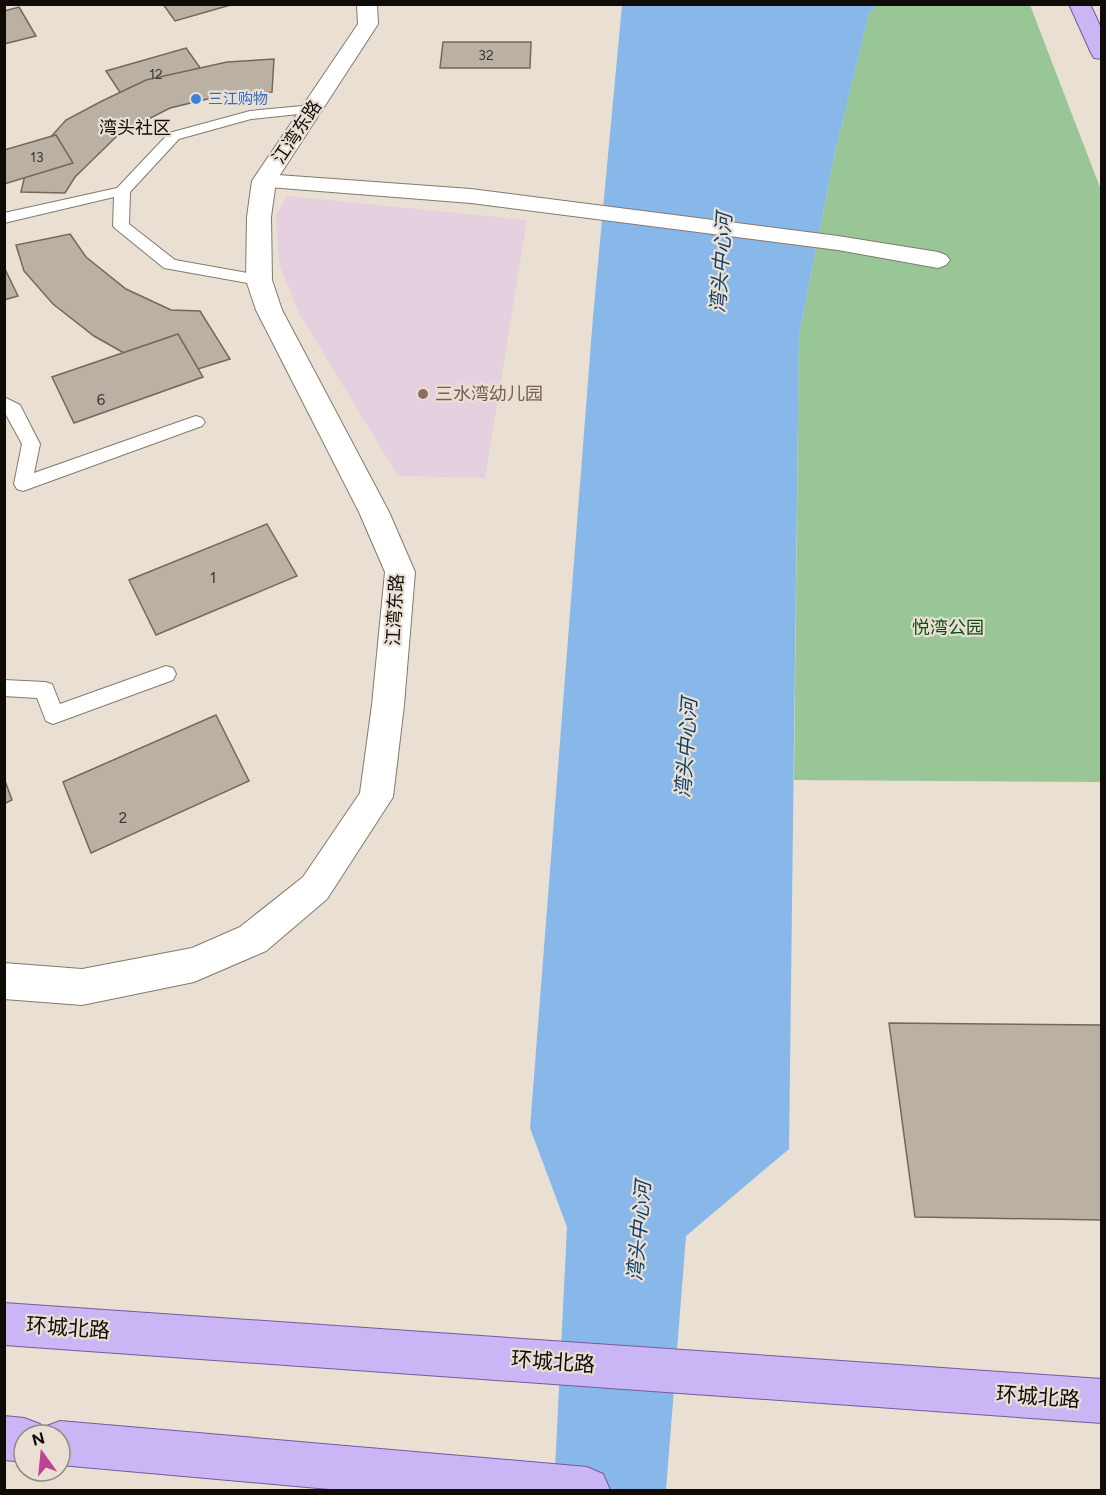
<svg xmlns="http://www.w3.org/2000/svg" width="1106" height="1495" viewBox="0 0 1106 1495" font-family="Figtree,'Noto Sans SC',sans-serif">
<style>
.education{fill:#e4d0de}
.green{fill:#98c696}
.water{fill:#88b8e9}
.building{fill:#bab1a4;stroke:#71695d;stroke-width:1.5}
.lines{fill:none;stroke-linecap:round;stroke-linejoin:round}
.service-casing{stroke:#83796e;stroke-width:2}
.pedestrian-casing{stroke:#83796e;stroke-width:2}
.tertiary-casing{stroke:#83796e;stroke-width:2}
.primary-casing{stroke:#735b9e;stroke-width:2}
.service{fill:#fff;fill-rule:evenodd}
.pedestrian{fill:#fff;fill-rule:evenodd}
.tertiary{fill:#fff;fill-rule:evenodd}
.primary{fill:#cbb6f5;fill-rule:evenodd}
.shop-dot{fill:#3f7fe0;stroke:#e9dfd2;stroke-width:2}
.education-dot{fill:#8d6e63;stroke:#e9dfd2;stroke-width:2}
.labels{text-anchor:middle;stroke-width:4.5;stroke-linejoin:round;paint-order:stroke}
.far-number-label{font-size:14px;fill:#3a352f}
.far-shop-label{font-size:15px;fill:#366cbe;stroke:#e9dfd2;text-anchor:start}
.number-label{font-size:15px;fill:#3a352f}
.far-quarter-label{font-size:18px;fill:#0f0c08;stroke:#e9dfd2}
.street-label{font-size:18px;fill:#0f0c08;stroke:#e9dfd2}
.education-label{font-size:18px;fill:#785e54;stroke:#e9dfd2;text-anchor:start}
.park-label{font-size:18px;fill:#08500f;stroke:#e9dfd2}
.water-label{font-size:20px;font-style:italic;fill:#0b406d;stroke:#e9dfd2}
.near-street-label{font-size:21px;fill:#0f0c08;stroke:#e9dfd2}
</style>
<rect width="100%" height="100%" fill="#e9dfd2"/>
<!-- education -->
<path class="education" d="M287,196L527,220L485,478L398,476L299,313L279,264L276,215Z"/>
<!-- green -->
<path class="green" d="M878,4L1030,5L1101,190V782L794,780L799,335L835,152L869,12Z"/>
<!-- water -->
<path class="water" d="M622,5H878L869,13L835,152L799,335L789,1149L686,1236L666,1490H554L567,1227L530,1128L593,317Z"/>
<!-- building -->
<g class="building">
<path d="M163,4H234L175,21Z"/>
<path d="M19,7L36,36L4,44V11Z"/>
<path d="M443,42H531L530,68H440Z"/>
<path d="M186,48L206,76L125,100L106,71Z"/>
<path d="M274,59L272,92L224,95L170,108L119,134L75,177L65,193L21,192L28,162L66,120L102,101L146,80L227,62Z"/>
<path d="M56,135L73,163L4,184V150Z"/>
<path d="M70,234L86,257L126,289L171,310L200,311L230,359L172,377L140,362L94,336L53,304L24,271L16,245Z"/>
<path d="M4,267L18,296L4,300Z"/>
<path d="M178,334L203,377L74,423L52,377Z"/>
<path d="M267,524L297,576L156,635L129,580Z"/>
<path d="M216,715L249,781L91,853L63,782Z"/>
<path d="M4,778L12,800L4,804Z"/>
<path d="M889,1023L1102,1025V1220L915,1217Z"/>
</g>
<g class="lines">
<!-- service casing -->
<g class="service-casing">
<g id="service">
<path d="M313,105L320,109L318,112L251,119L179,139L130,192L129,224L175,260L259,275L265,276L267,280L265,284L259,285L164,268L116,229L113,226L114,197L4,223V213L117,188L169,133L250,111Z"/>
<path d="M4,397L20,405L40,444L34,473L190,418L196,416L202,418L205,422L202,426L23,491L17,489L14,484L22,444L4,411Z"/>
<path d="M166,666L173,668L176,674L173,680L53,724L46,721L37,698L4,696V680L45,682L52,684L60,704Z"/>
</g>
</g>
<!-- pedestrian casing -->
<g class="pedestrian-casing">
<path id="pedestrian" d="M264,174L471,189L838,236L938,252L946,255L950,260L946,265L938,268L838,250L471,203L256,186L253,181L256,176Z"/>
</g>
<!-- tertiary casing -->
<g class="tertiary-casing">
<path id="tertiary" d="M357,4H377L378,24L276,181L271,217L272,280L282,310L389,512L415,572L404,705L393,797L327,899L266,951L194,982L82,1005L4,999V963L82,969L192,948L240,927L303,877L360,793L372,705L385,572L359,512L256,310L246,280L247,217L252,181L358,24Z"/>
</g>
<!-- primary casing -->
<g class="primary-casing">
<g id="primary">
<path d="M1069,4H1090L1102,30V59L1094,58L1091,53Z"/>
<path d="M4,1303L1102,1379V1423L4,1345Z"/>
<path d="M4,1416L24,1418L40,1424L43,1431L44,1427L60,1421L587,1467L603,1474L610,1490H340L60,1465V1435H24V1462L4,1460Z"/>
</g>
</g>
<!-- service -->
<use href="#service" class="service"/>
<!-- pedestrian -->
<use href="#pedestrian" class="pedestrian"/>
<!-- tertiary -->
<use href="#tertiary" class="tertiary"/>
<!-- primary -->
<use href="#primary" class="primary"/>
</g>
<!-- markers -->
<circle class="shop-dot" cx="196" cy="99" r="6"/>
<circle class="education-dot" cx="423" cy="394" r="6"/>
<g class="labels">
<!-- far-number labels -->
<g class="far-number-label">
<text x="486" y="60">32</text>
<text x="156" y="79">12</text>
<text x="37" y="162">13</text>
</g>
<!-- far-shop labels -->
<g class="far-shop-label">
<text x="208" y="104">三江购物</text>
</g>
<!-- number labels -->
<g class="number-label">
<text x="101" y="405">6</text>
<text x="213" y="583">1</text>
<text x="123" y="823">2</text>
</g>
<!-- far-quarter labels -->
<g class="far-quarter-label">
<text x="135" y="134">湾头社区</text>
</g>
<!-- street labels -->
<g class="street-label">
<text transform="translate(297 132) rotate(-56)" y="6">江湾东路</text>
<text transform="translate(395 610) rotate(-87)" y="6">江湾东路</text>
</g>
<!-- education labels -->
<g class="education-label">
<text x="435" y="400">三水湾幼儿园</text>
</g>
<!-- park labels -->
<g class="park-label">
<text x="948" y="634">悦湾公园</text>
</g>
<!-- water labels -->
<g class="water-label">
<text transform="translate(721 263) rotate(-86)" y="7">湾头中心河</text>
<text transform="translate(686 748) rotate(-86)" y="7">湾头中心河</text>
<text transform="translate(639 1231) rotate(-85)" y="7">湾头中心河</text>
</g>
<!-- near-street labels -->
<g class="near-street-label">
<text transform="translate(68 1328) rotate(4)" y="7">环城北路</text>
<text transform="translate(553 1362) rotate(4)" y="7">环城北路</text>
<text transform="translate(1038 1397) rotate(4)" y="7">环城北路</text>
</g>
</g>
<!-- border -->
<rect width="1106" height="1495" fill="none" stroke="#0f0c08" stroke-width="12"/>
<!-- north arrow -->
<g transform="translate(42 1453) rotate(345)"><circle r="28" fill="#e9dfd2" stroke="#928b81" stroke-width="1.5"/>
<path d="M0-4.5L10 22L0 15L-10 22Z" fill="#be4394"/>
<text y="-9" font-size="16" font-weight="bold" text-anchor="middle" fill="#0f0c08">N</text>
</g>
</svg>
